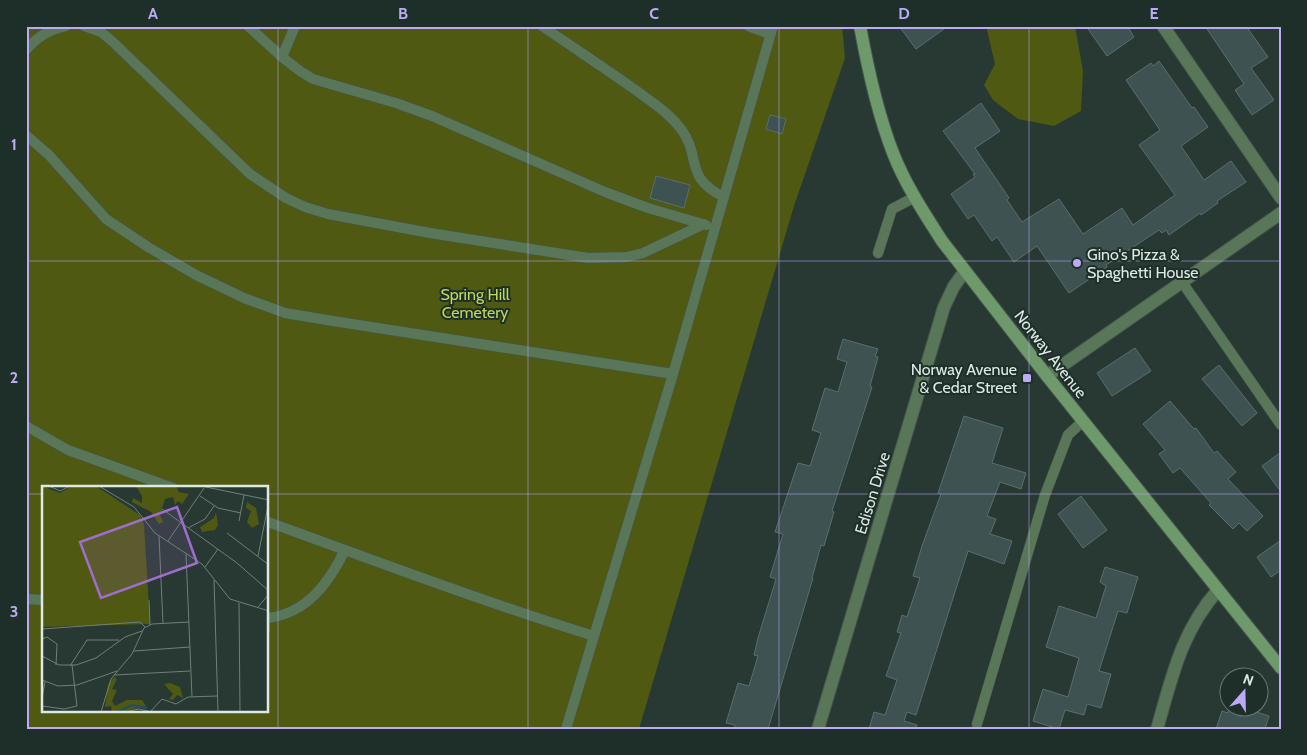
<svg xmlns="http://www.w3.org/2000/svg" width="1307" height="755" viewBox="0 0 1307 755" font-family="Cabin,sans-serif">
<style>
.green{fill:#4f5912;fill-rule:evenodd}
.building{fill:#3d5251;stroke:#596f6f}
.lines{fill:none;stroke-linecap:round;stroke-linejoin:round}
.service-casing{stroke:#44554e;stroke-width:11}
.minor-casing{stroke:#44554e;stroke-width:14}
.tertiary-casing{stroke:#44554e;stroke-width:14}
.secondary-casing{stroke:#44554e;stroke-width:14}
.service{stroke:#5a7658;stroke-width:10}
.minor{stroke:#5a7658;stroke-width:12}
.tertiary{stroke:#5a7658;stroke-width:12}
.secondary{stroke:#6e9a6b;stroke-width:12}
.grid{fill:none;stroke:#bcaaf6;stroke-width:1;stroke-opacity:0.55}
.poi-dot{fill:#bcaaf6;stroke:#1d2f28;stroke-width:2}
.labels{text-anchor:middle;stroke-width:4;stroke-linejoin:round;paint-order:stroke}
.poi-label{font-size:16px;fill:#dee9e4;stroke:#1d2f28;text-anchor:start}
.park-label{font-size:16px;fill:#c2d758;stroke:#1d2f28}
.street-label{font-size:16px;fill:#dee9e4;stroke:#1d2f28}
.inset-river{fill:none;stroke:#264f5a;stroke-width:2.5}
.inset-road{fill:none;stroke:#707f79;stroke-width:1}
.view{fill:#9e6ecc;fill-opacity:0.15;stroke:#9e6ecc;stroke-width:2.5}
.inset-edge{fill:none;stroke:#dee9e4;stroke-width:2.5}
.neatline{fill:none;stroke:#bcaaf6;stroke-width:2}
.grid-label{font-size:16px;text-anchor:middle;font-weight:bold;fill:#bcaaf6}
</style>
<rect width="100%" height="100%" fill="#273932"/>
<!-- green -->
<g class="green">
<path d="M26,26H842L845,58L794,206L639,729H26ZM44,488H268V711H44Z"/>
<path d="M986,26H1075L1083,71L1081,111L1054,126L1018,119L993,100L984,85L995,64Z"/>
</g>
<!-- building -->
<g class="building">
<path d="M899,26H948L916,49Z"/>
<path d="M1086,26H1127L1134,37L1107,56Z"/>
<path d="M1205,26H1246L1268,57L1251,68L1274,100L1252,115L1235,90L1244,84Z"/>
<path d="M1159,61L1192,108L1194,107L1208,127L1181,146L1204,180L1231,161L1246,182L1217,201L1218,203L1201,215L1200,213L1169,235L1166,230L1162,233L1159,230L1106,265L1107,267L1069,293L1037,246L1014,262L997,237L992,241L974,215L968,219L951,194L975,177L973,174H975L943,131L981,103L1000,131L975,148L1009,198L1007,200L1022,222L1059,199L1083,234L1122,208L1133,225L1175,195L1139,145L1160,130L1126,80L1151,63L1153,66Z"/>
<path d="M770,115L786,119L782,134L766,129Z"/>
<path d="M656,176L690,185L684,208L650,198Z"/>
<path d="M843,339L878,349L875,356L878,357L870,386L872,387L832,511L834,512L824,546L821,545L812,578H813L768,729H734L735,725L726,723L738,683L749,686L758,656L754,655L758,638L776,579L770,577L783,534L775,532L798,463L810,466L821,433L812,430L825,388L838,392L847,362L837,359Z"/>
<path d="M1135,348L1151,371L1112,396L1097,373Z"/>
<path d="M1219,365L1257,413L1242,426L1202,379Z"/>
<path d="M1170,401L1194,429L1196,428L1214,453L1217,451L1236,472L1228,479L1263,516L1247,531L1239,523L1233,529L1209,505L1211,503L1180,468L1173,473L1159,454L1165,450L1143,424Z"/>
<path d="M964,416L1003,428L992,463L1026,473L1021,489L1000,482L987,516L996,519L990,534L1012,541L1004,564L968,551L916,715L907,712L904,721L917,725L916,729H869L874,712L885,715L897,680L886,676L901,633L897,632L902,615L907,617L920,578L913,576L922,546L941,494L938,493Z"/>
<path d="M1281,452V492L1262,466Z"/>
<path d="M1081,496L1107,530L1083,548L1058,514Z"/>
<path d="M1281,540V570L1271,577L1257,557Z"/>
<path d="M1105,567L1138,577L1127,613L1118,611L1099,671L1111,674L1101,708L1087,704L1084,715L1065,710L1059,729L1033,721L1043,689L1068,697L1079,658L1046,647L1059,606L1096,618L1106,586L1100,582Z"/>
<path d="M1230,708H1244L1269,716L1265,729H1216L1222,711L1228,713Z"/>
</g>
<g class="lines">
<!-- service casing -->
<g class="service-casing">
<g id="service">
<path d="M84,26L101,32L113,42L250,174L286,198L305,207L328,214L430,233L588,258L627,257L643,253L704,224"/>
<path d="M248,26L282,57L300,71L313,79L396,103L432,116L605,192L648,208L706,225"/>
<path d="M542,26C574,48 606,69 637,91C653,103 669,113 681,129C702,157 683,177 724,197"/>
<path d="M748,26L770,34"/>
<path d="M26,50C36,38 50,29 66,26"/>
<path d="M282,57L295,26"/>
<path d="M26,135L49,155L106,219L148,247L196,275L244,298L285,313L333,321L673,374"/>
<path d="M878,253L892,209L915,197"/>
<path d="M1182,282L1281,425"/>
<path d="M26,426L68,450L173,488"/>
<path d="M268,522C376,561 484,602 594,636"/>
<path d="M26,599L44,600"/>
<path d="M268,618C307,613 329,583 345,550"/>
<path d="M977,724L1045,495L1068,435L1083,421"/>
<path d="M566,729L673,374L773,26"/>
</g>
</g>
<!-- minor casing -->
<g class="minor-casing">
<g id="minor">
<path d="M1163,26L1281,198"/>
<path d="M1047,376L1281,213"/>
<path d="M818,729L944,307L954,286L965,271"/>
</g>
</g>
<!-- tertiary casing -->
<g class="tertiary-casing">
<path id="tertiary" d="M1157,729C1172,677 1181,632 1218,590"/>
</g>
<!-- secondary casing -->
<g class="secondary-casing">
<path id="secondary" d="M860,26C868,70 877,112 893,153C905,184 924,213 942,241L1047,376L1281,668"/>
</g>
<!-- service -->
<use href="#service" class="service"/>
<!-- minor -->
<use href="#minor" class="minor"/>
<!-- tertiary -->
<use href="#tertiary" class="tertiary"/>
<!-- secondary -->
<use href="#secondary" class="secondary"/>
</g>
<!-- grid -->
<path class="grid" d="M278,26V729M528,26V729M779,26V729M1029,26V729M26,261H1281M26,494H44M268,494H1281"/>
<!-- markers -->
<g class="poi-dot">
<circle cx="1077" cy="263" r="5"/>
<rect x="1022" y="373" width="10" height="10" rx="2.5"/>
</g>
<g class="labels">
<!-- poi labels -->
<g class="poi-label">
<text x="1087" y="260">Gino's Pizza &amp;<tspan x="1087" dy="18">Spaghetti House</tspan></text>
<text x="1017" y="375" text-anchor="end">Norway Avenue<tspan x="1017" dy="18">&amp; Cedar Street</tspan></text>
</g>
<!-- park labels -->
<g class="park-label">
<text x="475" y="300">Spring Hill<tspan x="475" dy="18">Cemetery</tspan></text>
</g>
<!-- street labels -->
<g class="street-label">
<text transform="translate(1051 354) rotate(52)" y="6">Norway Avenue</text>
<text transform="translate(872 493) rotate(-73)" y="6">Edison Drive</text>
</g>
</g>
<!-- overview -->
<g transform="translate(42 486)">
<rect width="226" height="226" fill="#273932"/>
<path d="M0,0L18,7L30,0H54L98,29L102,38L108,138L0,141ZM94,0H134L137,6L147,8L140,18L136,15L133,19L131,11L123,13L118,29L121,36L117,38L109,26L90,16L91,12L100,17V10ZM205,16L214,22L217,38L210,42L205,36L209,25L204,22ZM174,26L176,39L173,44L160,46L158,41L172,32ZM72,191L75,193L70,203L75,204L70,215L73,220L85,214H100L104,220L79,226H70L69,220L63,221L66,199ZM128,197L138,201L141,212L135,209L131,214L127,213L131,208L122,198Z" fill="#4f5912"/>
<path class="inset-river" d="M75,226L90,219L105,222"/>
<path class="inset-road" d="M7,0L18,5L28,0M57,0L92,21L113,47L160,78L188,113L227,125M159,0L227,14M158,10L176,22L199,27M120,23L195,77L227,105M197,35L202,9M146,42L163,33L172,20M185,47L227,79M117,50L121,138M126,55L162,2M144,68L150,211M216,70L227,15M163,81L176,63M172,94L176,226M107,114L108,139M197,117L198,226M216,121L227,108M227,127V145M0,143L98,136L103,141M0,153L5,151L15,158L14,179M92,165L148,161M0,170L17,179H34L54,172L83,151L100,145M28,180L45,154H77M72,189L148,185M0,194L16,200L35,199L75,185M0,212L3,196M0,220L22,223L35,220L30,179M109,225L120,213L134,218L146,211L175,210M59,226L69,193L90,168L102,142L110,138L147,136M82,226L97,223L110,226"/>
<path class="view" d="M135,21L155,77L59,112L38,56Z"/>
<rect width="226" height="226" class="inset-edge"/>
</g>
<!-- border -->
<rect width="1307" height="755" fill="none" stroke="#1d2f28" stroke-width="55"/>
<!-- north arrow -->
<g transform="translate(1244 692) rotate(20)"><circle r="24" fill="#1d2f28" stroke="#6a7973"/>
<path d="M0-4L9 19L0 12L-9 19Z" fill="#bcaaf6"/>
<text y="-8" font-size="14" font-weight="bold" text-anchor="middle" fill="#dee9e4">N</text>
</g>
<rect x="28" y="28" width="1252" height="700" class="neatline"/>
<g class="grid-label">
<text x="153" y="19">A</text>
<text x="403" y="19">B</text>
<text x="654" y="19">C</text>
<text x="904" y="19">D</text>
<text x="1154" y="19">E</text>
<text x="14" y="150">1</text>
<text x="14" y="383">2</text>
<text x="14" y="617">3</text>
</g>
</svg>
